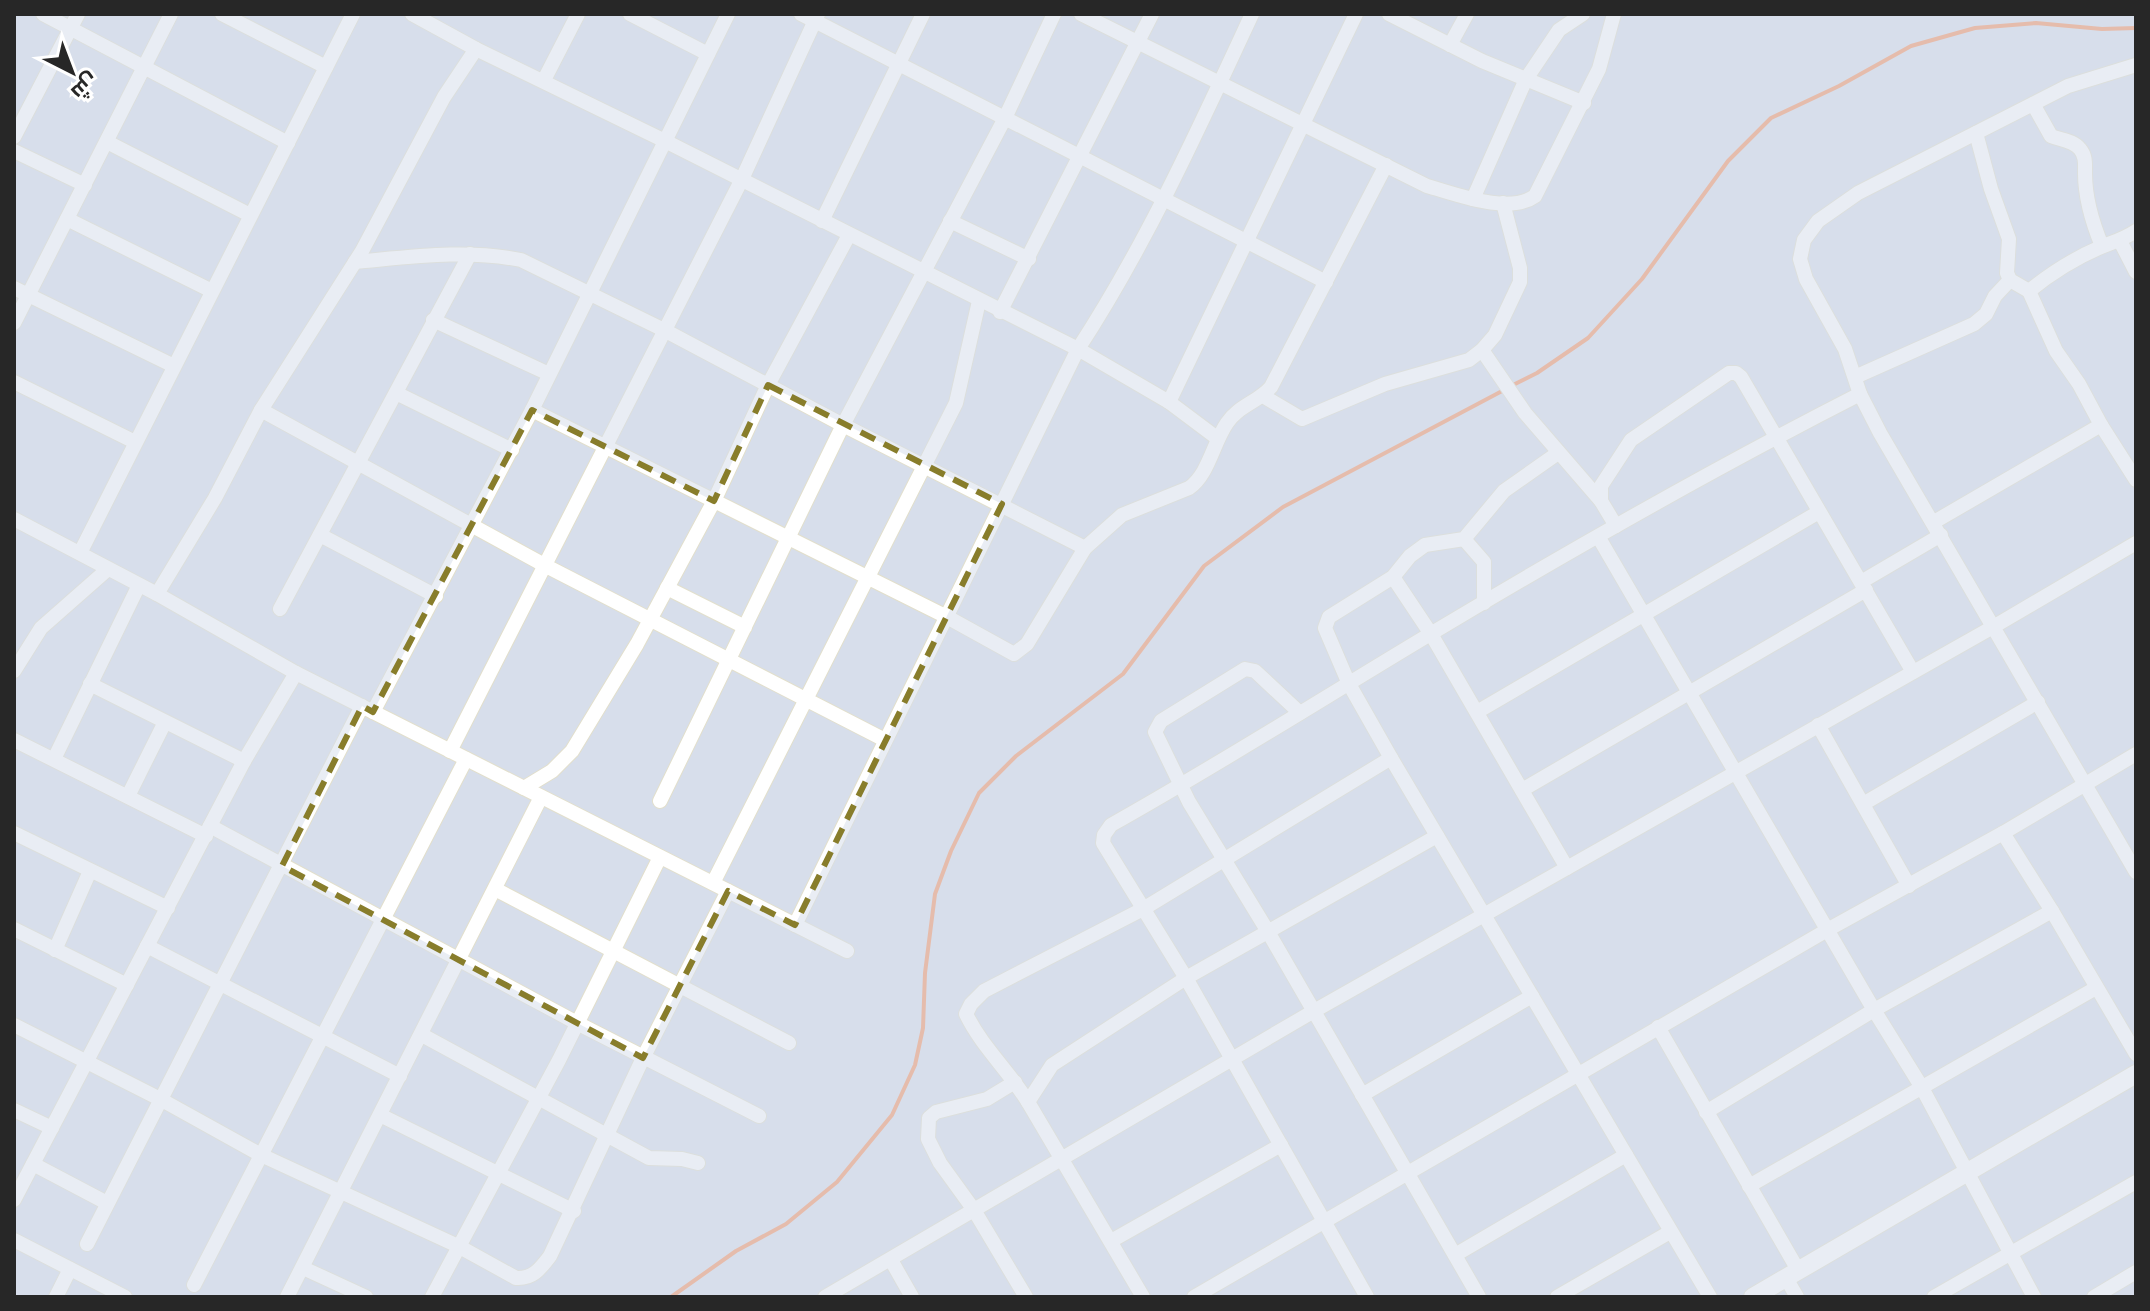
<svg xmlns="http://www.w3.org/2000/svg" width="2150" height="1311" viewBox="0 0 2150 1311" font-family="'Varela Round',Cairo,sans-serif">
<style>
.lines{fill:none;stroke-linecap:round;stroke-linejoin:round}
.stream{stroke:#f79360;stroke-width:4}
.minor-casing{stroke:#e2dfcc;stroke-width:16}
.tertiary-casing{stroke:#e2dfcc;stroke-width:20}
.minor{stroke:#fff;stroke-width:14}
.tertiary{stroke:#fff;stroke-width:18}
.marked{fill:none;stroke:#887d2b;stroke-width:6;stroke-dasharray:16 10;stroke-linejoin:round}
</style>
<rect width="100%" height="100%" fill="#d7deeb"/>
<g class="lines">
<!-- stream -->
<g class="stream">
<path d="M1511,386L1537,373L1588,338L1642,279L1728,161L1771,118L1839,86L1911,46L1975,28L2036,23L2102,29L2136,28"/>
<path d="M671,1297L736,1251L786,1224L837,1182L892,1115L915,1065L923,1028L925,973L935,894L951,851L979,793L1016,756L1123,674L1204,566L1283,507L1504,390"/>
</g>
<!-- minor casing -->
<g class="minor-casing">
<g id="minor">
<path d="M43,14L288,143"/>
<path d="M222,14L326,67"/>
<path d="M412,14L476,49L665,141L1078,349L1169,402L1217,438"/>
<path d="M630,14L708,54"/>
<path d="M801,14L1326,282"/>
<path d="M1081,14L1427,186C1456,194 1509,215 1535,196L1599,69L1614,14"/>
<path d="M1389,14L1482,61L1584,103"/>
<path d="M1450,45L1467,14"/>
<path d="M2136,65L2068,86L1858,193L1818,221L1804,240L1800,259L1806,279L1845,349L1860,394L1880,433L2136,872"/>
<path d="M544,80L578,14"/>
<path d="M2033,104L2051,136C2061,140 2073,140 2080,149C2086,156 2085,164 2085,173C2085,199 2092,222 2102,246"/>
<path d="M1976,133L1991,189L2009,239L2007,273L2010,280L2029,291L2056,351L2079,384L2101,425"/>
<path d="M14,137L78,14"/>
<path d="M107,142L250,215"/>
<path d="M14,151L85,185"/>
<path d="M1473,199L1526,79L1559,30L1583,14"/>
<path d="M67,219L212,291"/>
<path d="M822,221L923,14"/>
<path d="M950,221L1029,259"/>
<path d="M2120,241L2136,272"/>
<path d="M355,262C411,257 466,249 521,260L664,330L843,425L1085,548"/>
<path d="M14,288L174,366"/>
<path d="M2029,291C2050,274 2075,258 2101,247C2113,242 2124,239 2136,231"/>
<path d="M1000,312L1152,14"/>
<path d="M433,320L549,374"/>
<path d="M14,323L171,14"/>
<path d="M1482,350L1525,413L1601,501"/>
<path d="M1855,377L1974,324L1986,314L1995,296L2010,280"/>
<path d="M14,382L135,442"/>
<path d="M396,393L512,450"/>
<path d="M1263,396L1302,419L1385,384L1469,360L1482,350L1495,335L1520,282V268L1503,203"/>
<path d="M1169,402L1356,14"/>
<path d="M261,410L546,566L885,740"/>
<path d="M532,410L947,617L1014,654L1027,644L1085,548L1122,515L1189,488C1209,474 1213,443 1227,423C1238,406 1258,402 1271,387L1386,165"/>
<path d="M1558,453L1504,491L1464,539L1425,545L1410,556L1393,577L1329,617L1325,628L1349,684L1391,758L1710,1297"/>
<path d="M14,519L157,594L296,673L847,951"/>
<path d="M1934,522L2101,425L2136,480"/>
<path d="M1616,526L1601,501V486L1631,440L1729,373H1736L1741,377L1913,672"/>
<path d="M320,535L436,596"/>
<path d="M1599,538L1874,1010L1921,1086L2034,1297"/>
<path d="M1464,539L1484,562V603"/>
<path d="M80,553L353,14"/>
<path d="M1393,577L1431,634L1567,868"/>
<path d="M1861,582L1941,535"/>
<path d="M667,588L745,627"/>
<path d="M157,594L215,498L261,410L362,251L444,97L476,49"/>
<path d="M280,609L470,254"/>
<path d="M14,671L41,628L108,569"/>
<path d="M90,684L244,761"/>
<path d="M373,712L532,410L728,14"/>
<path d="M1477,712L1819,512"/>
<path d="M1300,713L1255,671L1245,669L1161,721L1155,732L1189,802L1267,930L1479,1297"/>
<path d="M1818,725L1909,886"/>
<path d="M14,740L206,836"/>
<path d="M450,751L742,179L818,14"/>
<path d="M54,759L139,585"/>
<path d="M524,788L552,771L572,751L637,644L714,501L768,385L849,235"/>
<path d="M1522,790L1866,590"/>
<path d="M128,796L165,722"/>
<path d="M660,801L843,425L1005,118L1054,14"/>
<path d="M1863,804L2038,702"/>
<path d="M210,826L577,1023L759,1116"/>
<path d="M14,833L168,908"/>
<path d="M2003,833L2052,911L2136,1054"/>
<path d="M713,883L956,403L979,301"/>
<path d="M495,889L789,1043"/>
<path d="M795,925L1078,349C1146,245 1200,126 1252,14"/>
<path d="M14,929L127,985"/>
<path d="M147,946L400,1076"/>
<path d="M55,950L90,871"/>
<path d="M14,1025L160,1099L261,1155L458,1246L516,1278C533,1279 540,1269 550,1256L643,1058L728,891"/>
<path d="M1658,1027L1798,1270"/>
<path d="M422,1035L649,1158L682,1159L698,1163"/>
<path d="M1015,1082L987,1099L936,1112L929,1118L928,1139L940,1163L974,1210L1026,1297"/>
<path d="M1362,1095L1532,996"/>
<path d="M1028,1102L1052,1065L1186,978L1437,836"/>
<path d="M14,1110L52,1128"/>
<path d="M1706,1112L1874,1010L2052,911"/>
<path d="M380,1115L574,1211"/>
<path d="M33,1164L107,1203"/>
<path d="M1749,1186L2096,988"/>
<path d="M14,1200L244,761L296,673"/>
<path d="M14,1240L125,1297"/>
<path d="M1111,1241L1281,1145"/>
<path d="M87,1244L362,706"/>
<path d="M1455,1255L1626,1155"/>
<path d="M891,1260L912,1297"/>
<path d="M303,1268L366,1297"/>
<path d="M1786,1278L1797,1297"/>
<path d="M194,1285L466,759"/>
<path d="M56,1297L70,1269"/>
<path d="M287,1297L541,797"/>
<path d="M432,1297L559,1060L660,857"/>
<path d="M825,1297L1314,1011L1993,627L2136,543"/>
<path d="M1143,1297L1028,1102C1009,1071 982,1047 966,1014L971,1004L984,991L1143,909L1391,758"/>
<path d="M1194,1297L1829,929L2003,833L2136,754"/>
<path d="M1367,1297L1186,978L1103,843L1104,835L1111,825C1218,765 1322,699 1427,636C1569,551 1713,469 1860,394"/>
<path d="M1557,1297L1670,1232"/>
<path d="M1934,1297L2136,1182"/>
<path d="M2094,1297L2136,1272"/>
</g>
</g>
<!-- tertiary casing -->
<g class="tertiary-casing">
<path id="tertiary" d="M1753,1297L2136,1074"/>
</g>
<!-- minor -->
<use href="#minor" class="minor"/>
<!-- tertiary -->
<use href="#tertiary" class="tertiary"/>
</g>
<!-- marked area -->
<path d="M0 0H2150V1311H0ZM768,385L1002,504L795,925L728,891L643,1058L282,866L362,706L373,712L532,410L714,501Z" fill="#d7deeb" fill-opacity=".55" fill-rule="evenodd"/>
<path class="marked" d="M768,385L1002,504L795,925L728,891L643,1058L282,866L362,706L373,712L532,410L714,501Z"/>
<!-- border -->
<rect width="2150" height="1311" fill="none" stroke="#272727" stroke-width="32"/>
<!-- north arrow -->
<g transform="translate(72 72) rotate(138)" stroke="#ffffff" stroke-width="6" paint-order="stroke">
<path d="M0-6L14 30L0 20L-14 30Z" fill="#272727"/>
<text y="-12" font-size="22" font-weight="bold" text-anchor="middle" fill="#272727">ش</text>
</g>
</svg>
